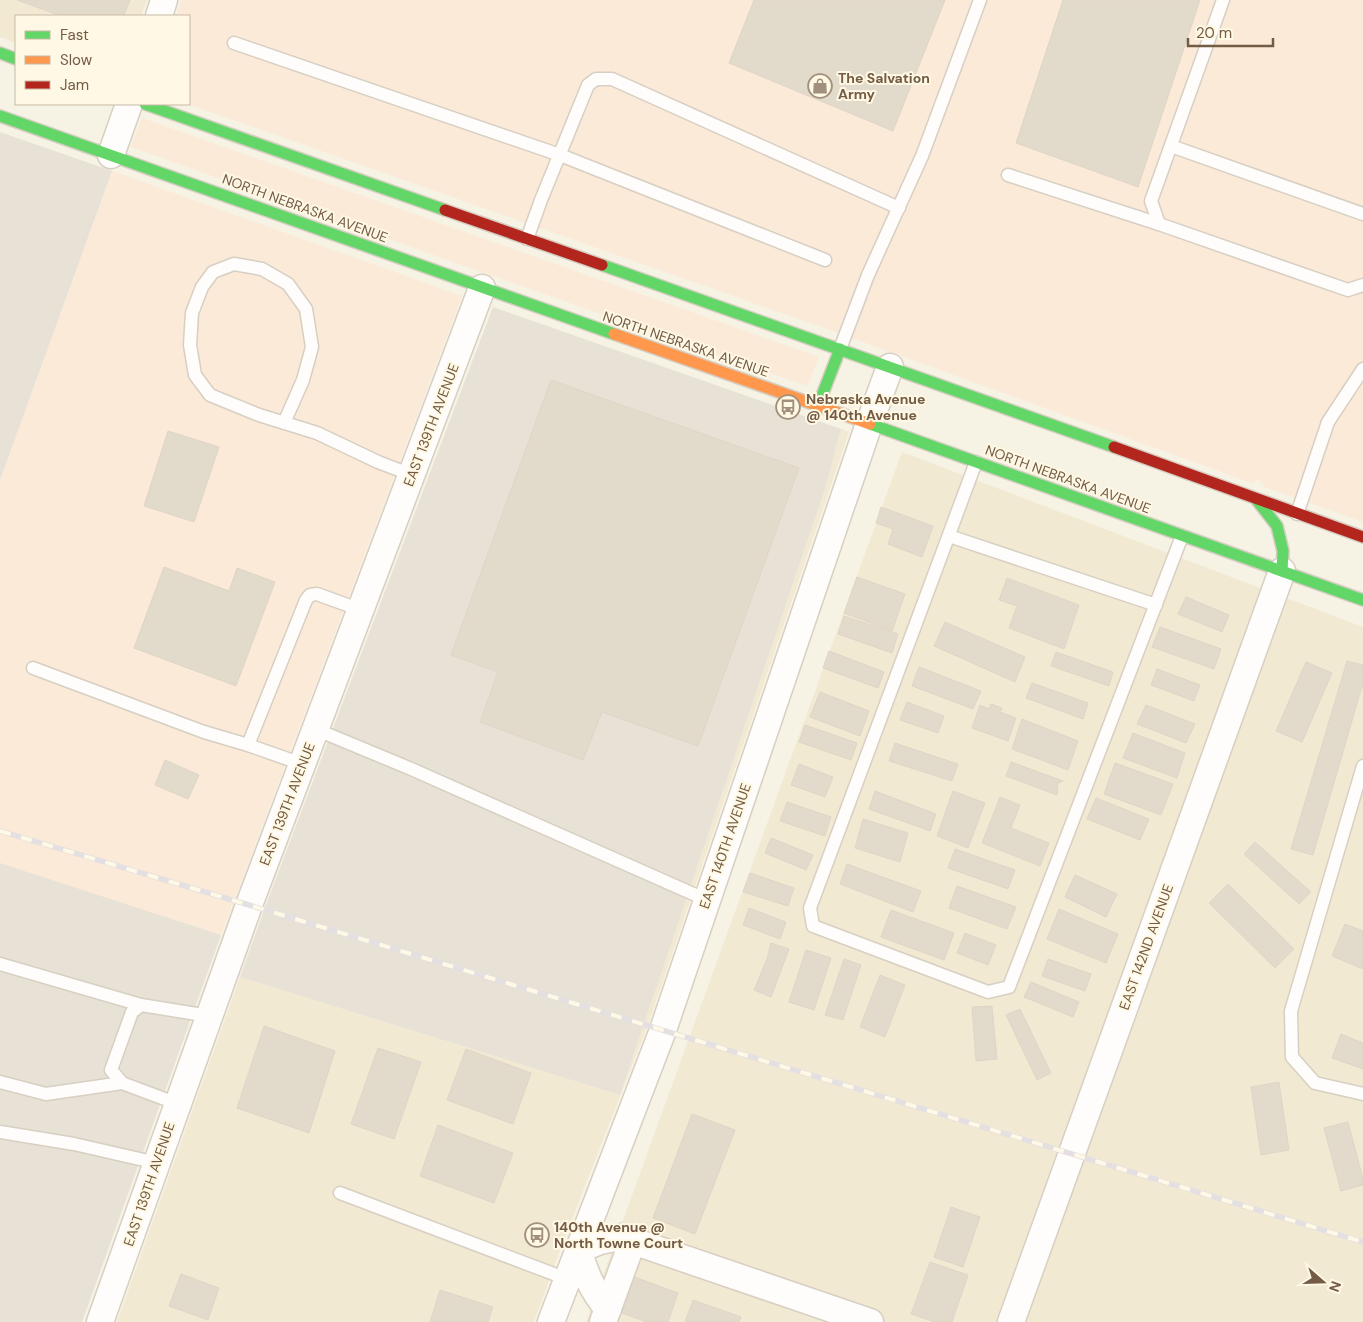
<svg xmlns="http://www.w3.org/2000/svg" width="1363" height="1322" viewBox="0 0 1363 1322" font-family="'DM Sans',sans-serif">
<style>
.residential{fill:#f2e9d3}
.commercial{fill:#fbead8}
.industrial{fill:#e8e1d5}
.building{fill:#e2dacb;stroke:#dfd5c6}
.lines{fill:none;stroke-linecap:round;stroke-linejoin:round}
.lane-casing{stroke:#d7cfc2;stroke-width:15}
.street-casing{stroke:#d7cfc2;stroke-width:29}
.fast-casing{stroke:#d5cdc2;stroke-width:14}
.slow-casing{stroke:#d5cdc2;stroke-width:14}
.jam-casing{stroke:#d5cdc2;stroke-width:14}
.lane{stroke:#fefdfb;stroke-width:12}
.street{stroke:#fefdfb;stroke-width:26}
.fast{stroke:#63d668;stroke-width:11}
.slow{stroke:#ff974d;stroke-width:11}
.jam{stroke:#b3261e;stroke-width:11}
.rail-casing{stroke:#e4e0e2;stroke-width:5.5}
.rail{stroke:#fff8e4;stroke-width:4;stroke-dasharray:11;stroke-linecap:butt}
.labels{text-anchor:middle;stroke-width:4;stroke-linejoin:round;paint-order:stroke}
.poi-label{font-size:14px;font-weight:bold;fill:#735b44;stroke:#fff8e4;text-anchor:start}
.street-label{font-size:14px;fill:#735b44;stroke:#fff8e4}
</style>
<rect width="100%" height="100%" fill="#f6f2e4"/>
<!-- residential -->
<g class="residential">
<path d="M0,0H147L141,16H16V43L0,37Z"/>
<path d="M841,429L849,432L648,1025L565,1237L558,1239V1241L556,1242L560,1250L534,1322H117L240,977L620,1095L825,489Z"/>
<path d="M902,452L1363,627V1322H586Z"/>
</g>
<!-- commercial -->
<g class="commercial">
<path d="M182,0H1363V522L1265,487L1258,479L1252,483L830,330L188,104L189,16H176Z"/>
<path d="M142,118L819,357L807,386L487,274L131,147Z"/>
<path d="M112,171L462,296L221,935L0,863V480Z"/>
</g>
<!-- industrial -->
<g class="industrial">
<path d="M0,132L112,171L0,480Z"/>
<path d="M493,307L841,429L825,489L620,1095L240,977L264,910Z"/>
<path d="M0,863L221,935L82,1322H0Z"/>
</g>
<!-- building -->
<g class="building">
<path d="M17,0H130L124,16H61Z"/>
<path d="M754,0H945L893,131L729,63Z"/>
<path d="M1063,0H1200L1138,187L1016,143Z"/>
<path d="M551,380L799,468L698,746L602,712L583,760L480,722L498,672L451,655Z"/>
<path d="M168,431L219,447L194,522L144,506Z"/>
<path d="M881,507L933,526L922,557L888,544L893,529L876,523Z"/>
<path d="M164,567L229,591L237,568L275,582L236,686L134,648Z"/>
<path d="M857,577L905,594L892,631L844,613Z"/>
<path d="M1007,578L1079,605L1064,649L1009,628L1017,606L999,600Z"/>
<path d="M1186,597L1229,615L1222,632L1178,614Z"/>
<path d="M844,616L898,634L892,653L838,634Z"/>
<path d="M945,622L1025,657L1015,682L934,646Z"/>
<path d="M1160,627L1221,649L1214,669L1152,647Z"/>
<path d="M829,651L884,672L878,688L823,668Z"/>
<path d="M1056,652L1113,672L1109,686L1051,666Z"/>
<path d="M1347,661L1363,665V683L1313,855L1291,849Z"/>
<path d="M1306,662L1332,673L1302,742L1276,731Z"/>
<path d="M919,667L981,691L973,709L912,686Z"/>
<path d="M1157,669L1200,685L1194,701L1151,685Z"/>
<path d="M1032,683L1088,703L1083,719L1026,698Z"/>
<path d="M820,692L869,711L860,736L810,717Z"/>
<path d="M907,702L944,716L938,733L900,720Z"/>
<path d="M991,704L1002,708L1000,712L1016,718L1008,741L972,728L980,705L989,709Z"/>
<path d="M1146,705L1195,724L1186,743L1137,724Z"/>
<path d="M1022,719L1078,741L1068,770L1012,749Z"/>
<path d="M805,725L857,743L851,760L799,742Z"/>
<path d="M1133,733L1185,753L1177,778L1123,758Z"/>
<path d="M895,743L958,764L952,781L889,761Z"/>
<path d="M165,760L199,775L188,799L155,785Z"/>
<path d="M1011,762L1063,781L1058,783L1057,795L1006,776Z"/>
<path d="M1115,763L1173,784L1161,815L1104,794Z"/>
<path d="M799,764L833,777L825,797L791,785Z"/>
<path d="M875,791L936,814L930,831L869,809Z"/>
<path d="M953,791L985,803L968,848L937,836Z"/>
<path d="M1000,797L1020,805L1011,828L1049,843L1040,866L982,843Z"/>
<path d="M1096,798L1149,819L1140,840L1087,819Z"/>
<path d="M787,802L831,817L825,836L780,821Z"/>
<path d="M863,819L908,833L900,862L855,848Z"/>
<path d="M771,838L813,855L806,870L765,853Z"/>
<path d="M1255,842L1311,892L1299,904L1244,854Z"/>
<path d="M955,849L1015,870L1008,889L948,868Z"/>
<path d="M847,864L921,891L913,912L840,884Z"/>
<path d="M750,873L794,888L788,906L743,892Z"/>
<path d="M1075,875L1117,894L1106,917L1065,897Z"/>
<path d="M1228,884L1294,949L1275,968L1209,903Z"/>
<path d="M957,886L1016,907L1007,929L949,908Z"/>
<path d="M749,908L786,922L780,939L743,925Z"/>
<path d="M1059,909L1118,934L1106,963L1047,939Z"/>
<path d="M891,910L954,933L944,960L881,937Z"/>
<path d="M1345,924L1363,931V969L1332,956Z"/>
<path d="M965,933L996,945L988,965L957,953Z"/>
<path d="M771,943L789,949L771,997L754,990L767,959Z"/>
<path d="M806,950L831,958L814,1010L789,1002Z"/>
<path d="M844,959L861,965L843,1020L825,1015Z"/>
<path d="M1048,959L1091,974L1085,991L1042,976Z"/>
<path d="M880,975L905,985L885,1037L860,1027Z"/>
<path d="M1031,982L1079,1002L1073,1017L1024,997Z"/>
<path d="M992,1006L997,1059L976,1061L972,1007Z"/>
<path d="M1020,1009L1051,1073L1037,1080L1006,1015Z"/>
<path d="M264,1026L335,1051L309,1133L237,1108Z"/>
<path d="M1341,1034L1363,1043V1069L1332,1058Z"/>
<path d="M378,1048L421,1062L394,1139L351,1124Z"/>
<path d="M466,1049L531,1073L513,1124L447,1100Z"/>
<path d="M1279,1082L1289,1150L1261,1155L1251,1087Z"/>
<path d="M692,1114L735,1130L695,1234L653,1218Z"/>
<path d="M1348,1122L1363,1179V1185L1341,1191L1324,1128Z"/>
<path d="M438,1125L513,1153L494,1203L420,1176Z"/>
<path d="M951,1207L980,1217L963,1267L934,1257Z"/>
<path d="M930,1262L968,1275L952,1322H935L911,1314Z"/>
<path d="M181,1274L219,1288L208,1320L169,1306Z"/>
<path d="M629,1275L678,1293L668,1322H647L616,1311Z"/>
<path d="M440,1290L493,1307L488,1322H430Z"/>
<path d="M693,1300L741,1317L739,1322H685Z"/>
</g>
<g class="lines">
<!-- lane casing -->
<g class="lane-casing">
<g id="lane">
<path d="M1223,0L1151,201L1159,224L1348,290L1363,285"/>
<path d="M234,43L560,155L825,260"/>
<path d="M1171,146L1363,214"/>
<path d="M1008,175L1159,224"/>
<path d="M527,239L541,200L588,85L596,79H612L899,208"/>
<path d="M840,349L868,275L922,156L980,0"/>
<path d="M284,423L303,380L312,347L306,309L288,284L262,269L234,264L213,272L202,287L192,313L190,345L195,375L210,395L259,415L317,433L378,462L412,475"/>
<path d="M976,462L810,908L813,926L988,992L1009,987L1182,536"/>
<path d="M1297,514L1328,422L1363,369"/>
<path d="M949,536L1156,605"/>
<path d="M33,668L204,732L248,745"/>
<path d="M315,729L409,768L707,900"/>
<path d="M302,764L248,745L306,600L310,595L317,594L361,610"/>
<path d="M1363,766L1291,1011L1292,1057L1315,1083L1363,1094"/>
<path d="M0,964L141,1005"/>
<path d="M0,1082L46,1094L122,1083"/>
<path d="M178,1104L122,1083L111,1070L132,1012L141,1005L209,1016"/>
<path d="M0,1132L74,1144L157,1163"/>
<path d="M340,1193L567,1279"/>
</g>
</g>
<!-- street casing -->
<g class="street-casing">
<g id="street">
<path d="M159,16L164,0"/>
<path d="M111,155L129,104"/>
<path d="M608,1309C591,1289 586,1274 578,1250L600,1241L621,1237L870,1322"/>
<path d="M100,1322L249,905L482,288"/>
<path d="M551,1322L663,1030L869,424L890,367"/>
<path d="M603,1322L633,1240"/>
<path d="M1011,1322L1282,571"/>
</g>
</g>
<!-- fast casing -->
<g class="fast-casing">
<g id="fast">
<path d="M0,53L16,59"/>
<path d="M145,104L445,210"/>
<path d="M0,116L614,334"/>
<path d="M602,265L1114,447"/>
<path d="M818,406L840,349"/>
<path d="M870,424L1363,600"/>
<path d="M1256,499L1277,526L1283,551L1282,571"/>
</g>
</g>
<!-- slow casing -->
<g class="slow-casing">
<path id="slow" d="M614,334L870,424"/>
</g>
<!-- jam casing -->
<g class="jam-casing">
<g id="jam">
<path d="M445,210L602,265"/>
<path d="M1114,447L1363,537"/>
</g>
</g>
<!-- lane -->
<use href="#lane" class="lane"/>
<!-- street -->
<use href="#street" class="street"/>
<!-- fast -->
<use href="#fast" class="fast"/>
<!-- slow -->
<use href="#slow" class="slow"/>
<!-- jam -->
<use href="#jam" class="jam"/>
<!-- rail casing -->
<g class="rail-casing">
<path id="rail" d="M0,831L249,905L1363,1242"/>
</g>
<!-- rail -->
<use href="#rail" class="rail"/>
</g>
<!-- icons -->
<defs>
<g id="shop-ring" transform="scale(1.25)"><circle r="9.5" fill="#fff8e4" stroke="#a1907c" stroke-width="1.5"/><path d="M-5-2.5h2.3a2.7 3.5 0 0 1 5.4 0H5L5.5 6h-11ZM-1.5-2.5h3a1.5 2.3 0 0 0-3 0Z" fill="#a1907c"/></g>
<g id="bus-ring" transform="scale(1.25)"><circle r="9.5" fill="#fff8e4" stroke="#a1907c" stroke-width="1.5"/><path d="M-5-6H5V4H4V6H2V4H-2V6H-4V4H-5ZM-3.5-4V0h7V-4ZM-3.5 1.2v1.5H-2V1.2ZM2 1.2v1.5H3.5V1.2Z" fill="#a1907c"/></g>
</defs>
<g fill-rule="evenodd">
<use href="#shop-ring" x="820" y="86"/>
<use href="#bus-ring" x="788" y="407"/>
<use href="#bus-ring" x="537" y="1235"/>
</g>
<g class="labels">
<!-- poi labels -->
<g class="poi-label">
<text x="838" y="83">The Salvation<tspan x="838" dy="16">Army</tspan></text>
<text x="806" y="404">Nebraska Avenue<tspan x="806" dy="16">@ 140th Avenue</tspan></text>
<text x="554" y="1232">140th Avenue @<tspan x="554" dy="16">North Towne Court</tspan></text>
</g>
<!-- street labels -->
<g class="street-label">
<text transform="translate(305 208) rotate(20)" y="5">NORTH NEBRASKA AVENUE</text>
<text transform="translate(686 344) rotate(19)" y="5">NORTH NEBRASKA AVENUE</text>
<text transform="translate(431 425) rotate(-69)" y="5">EAST 139TH AVENUE</text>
<text transform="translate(1068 479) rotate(20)" y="5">NORTH NEBRASKA AVENUE</text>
<text transform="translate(287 804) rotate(-69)" y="5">EAST 139TH AVENUE</text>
<text transform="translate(725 846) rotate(-71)" y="5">EAST 140TH AVENUE</text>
<text transform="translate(1146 947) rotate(-70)" y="5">EAST 142ND AVENUE</text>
<text transform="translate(149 1184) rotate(-71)" y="5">EAST 139TH AVENUE</text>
</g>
</g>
<!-- legend -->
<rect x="15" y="15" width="175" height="90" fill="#fff8e4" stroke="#c7b9a4"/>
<rect x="25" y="31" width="25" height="8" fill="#63d668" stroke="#c7b9a4"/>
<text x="60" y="40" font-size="15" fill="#735b44">Fast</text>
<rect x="25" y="56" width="25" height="8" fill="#ff974d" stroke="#c7b9a4"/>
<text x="60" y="65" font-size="15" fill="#735b44">Slow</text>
<rect x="25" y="81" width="25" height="8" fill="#b3261e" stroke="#c7b9a4"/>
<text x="60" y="90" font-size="15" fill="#735b44">Jam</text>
<!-- north arrow -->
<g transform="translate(1323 1282) rotate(110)" stroke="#fff8e4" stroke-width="4" paint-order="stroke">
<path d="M0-4L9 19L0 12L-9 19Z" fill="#735b44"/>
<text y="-8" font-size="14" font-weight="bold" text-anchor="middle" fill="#735b44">N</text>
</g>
<!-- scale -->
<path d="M1188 38v8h85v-8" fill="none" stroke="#735b44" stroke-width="2.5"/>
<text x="1196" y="38" font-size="15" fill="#735b44" stroke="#fff8e4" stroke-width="4" paint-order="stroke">20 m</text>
</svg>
